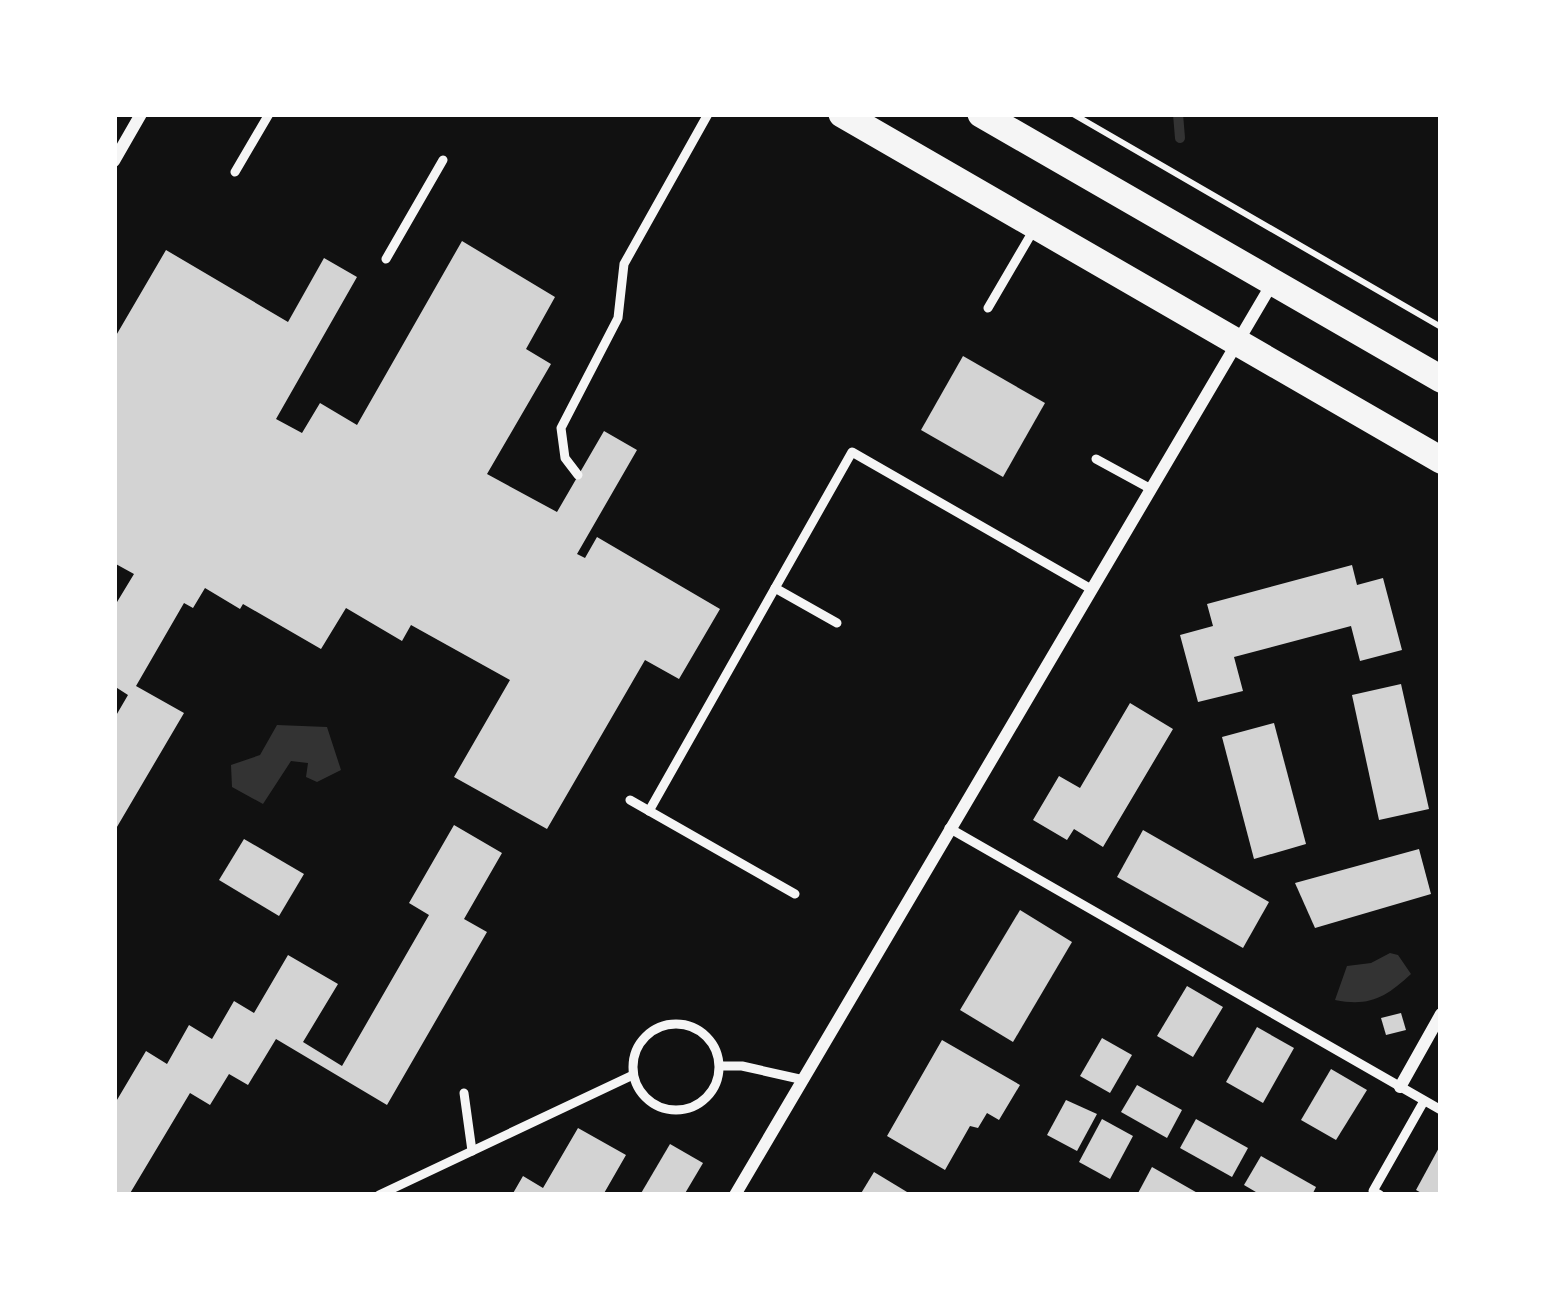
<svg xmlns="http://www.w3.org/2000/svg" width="1555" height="1309" viewBox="0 0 1555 1309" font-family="Rubik,sans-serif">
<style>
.water{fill:#333}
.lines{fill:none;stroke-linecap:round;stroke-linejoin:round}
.stream{stroke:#333;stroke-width:10}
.building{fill:#d3d3d3}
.path{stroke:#f5f5f5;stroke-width:6}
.service{stroke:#f5f5f5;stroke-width:9}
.minor{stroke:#f5f5f5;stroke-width:12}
.primary{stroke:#f5f5f5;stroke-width:27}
</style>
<rect width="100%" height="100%" fill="#111"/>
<!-- water -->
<g class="water">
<path d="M277,725L327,727L341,770L317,782L306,777L308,763L291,761L263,804L232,787L231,765L260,755Z"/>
<path d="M1390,953L1398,955L1411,974C1386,997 1370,1007 1335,1000L1347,966L1371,963Z"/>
</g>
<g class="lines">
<!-- stream -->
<path class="stream" d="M1178,114L1180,138"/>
</g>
<!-- building -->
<g class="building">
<path d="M462,241L555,297L526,349L551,364L487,474L557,512L604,431L637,450L577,554L585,558L597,537L720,609L679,679L645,660L547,829L454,777L510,680L411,625L402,641L346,608L321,649L243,604L240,609L205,588L193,608L184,603L136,686L184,713L114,832V719L128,695L114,686V607L134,574L114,563V339L166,250L288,322L324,258L357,277L276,419L302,433L320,403L357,425Z"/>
<path d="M963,356L1045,403L1003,477L921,430Z"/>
<path d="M1352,565L1357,585L1383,578L1402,650L1360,661L1351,626L1234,657L1243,691L1198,702L1180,635L1213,626L1207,604Z"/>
<path d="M1401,684L1429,809L1379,820L1352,695Z"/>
<path d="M1130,703L1173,729L1103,847L1074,829L1067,840L1033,820L1059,776L1080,788Z"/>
<path d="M1274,723L1306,844L1254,859L1222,737Z"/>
<path d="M454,825L502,853L464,919L487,932L387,1105L276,1039L248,1085L229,1074L210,1105L190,1093L129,1195H114V1105L146,1051L167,1064L189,1025L212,1039L234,1001L254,1013L288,955L338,984L303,1042L342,1066L429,915L409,903Z"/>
<path d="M1143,830L1269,902L1243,948L1117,877Z"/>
<path d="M244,839L304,874L279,916L219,880Z"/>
<path d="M1419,849L1431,894L1315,928L1295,883Z"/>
<path d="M1020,910L1072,942L1013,1042L960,1010Z"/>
<path d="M1187,986L1223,1007L1193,1057L1157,1036Z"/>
<path d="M1401,1013L1406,1030L1386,1035L1381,1018Z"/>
<path d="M1257,1027L1294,1048L1263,1103L1226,1082Z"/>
<path d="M1102,1038L1132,1055L1110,1093L1080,1076Z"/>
<path d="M942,1040L1020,1085L999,1120L987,1113L978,1128L970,1126L945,1170L887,1136Z"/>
<path d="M1331,1069L1367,1090L1336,1140L1301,1120Z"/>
<path d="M1137,1085L1182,1110L1167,1138L1121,1112Z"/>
<path d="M1066,1100L1097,1114L1077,1151L1047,1135Z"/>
<path d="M1102,1119L1133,1136L1110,1179L1079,1162Z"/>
<path d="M1196,1119L1248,1148L1232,1177L1180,1148Z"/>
<path d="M578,1128L626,1155L603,1195H512L523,1176L543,1188Z"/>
<path d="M670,1144L703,1163L684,1195H640Z"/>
<path d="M1441,1144V1195H1425L1416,1190Z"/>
<path d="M1261,1156L1316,1187L1312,1195H1261L1244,1185Z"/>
<path d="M1152,1167L1201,1195H1137Z"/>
<path d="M874,1172L912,1195H860Z"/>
</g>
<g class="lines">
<!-- path -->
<path class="path" d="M1073,114L1441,327"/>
<!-- service -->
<g class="service">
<path d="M235,172L269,114"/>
<path d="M386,259L443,160"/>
<path d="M988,308L1033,231"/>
<path d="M1096,459L1151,489"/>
<path d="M578,475L565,458L561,428L618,318L624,264L708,114"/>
<path d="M775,588L837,623"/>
<path d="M630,800L795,894"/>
<path d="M649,811L852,452L1091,589"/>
<path d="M949,828L1441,1110"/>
<circle cx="676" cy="1067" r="43"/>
<path d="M720,1066H742L804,1080"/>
<path d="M464,1093L472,1151"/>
<path d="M379,1195L633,1075"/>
<path d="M1380,1195L1373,1191L1424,1101"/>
</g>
<!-- minor -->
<g class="minor">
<path d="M114,161L141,114"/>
<path d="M1400,1087L1441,1014"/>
<path d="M735,1195L1273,282"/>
</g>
<!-- primary -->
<g class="primary">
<path d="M842,114L1441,460"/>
<path d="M981,114L1441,379"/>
</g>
</g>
<!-- border -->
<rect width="1555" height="1309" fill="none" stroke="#ffffff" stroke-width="234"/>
</svg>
